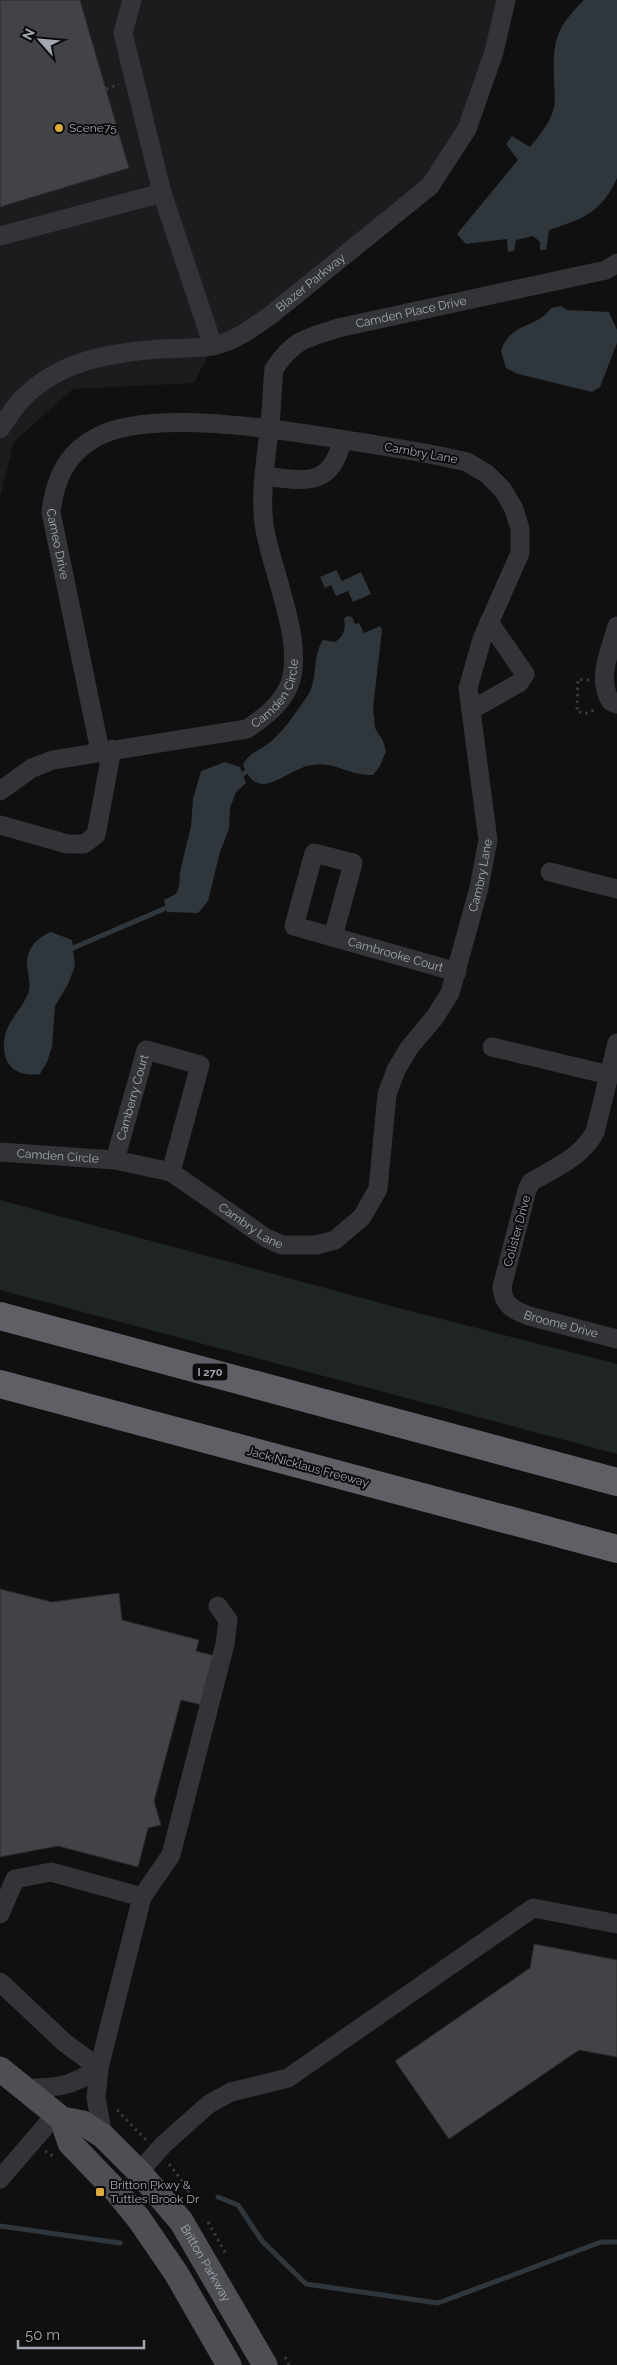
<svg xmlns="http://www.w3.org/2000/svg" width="617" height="2365" viewBox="0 0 617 2365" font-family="Raleway,sans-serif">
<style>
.built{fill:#1c1c1e}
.green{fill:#1f2520}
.water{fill:#2f363c}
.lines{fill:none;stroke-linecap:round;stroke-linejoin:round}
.stream{stroke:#2f363c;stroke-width:5}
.building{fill:#424346;stroke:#2a2a2d}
.path{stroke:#38393d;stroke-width:3;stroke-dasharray:2.5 4;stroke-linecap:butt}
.minor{stroke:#333438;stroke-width:19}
.major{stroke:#4e4f54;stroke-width:25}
.highway{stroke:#5e6066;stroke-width:28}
.poi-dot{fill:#ddac3c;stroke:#0b0b0c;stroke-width:2}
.labels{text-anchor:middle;stroke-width:4;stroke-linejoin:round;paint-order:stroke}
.shield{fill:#0b0b0c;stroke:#75787f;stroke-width:1}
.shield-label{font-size:11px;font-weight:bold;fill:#a3a7b0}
.poi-label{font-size:12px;fill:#a3a7b0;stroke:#0b0b0c;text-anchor:start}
.street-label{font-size:12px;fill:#a3a7b0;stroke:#0b0b0c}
</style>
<rect width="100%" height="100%" fill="#101011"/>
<!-- built -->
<path class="built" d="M0,0H506L494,52L430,186L213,346L194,383L73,389L14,442L0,497Z"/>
<!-- green -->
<path class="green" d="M0,1200L399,1308L617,1364V1454L0,1290Z"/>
<!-- water -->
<g class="water">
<path d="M584,0H617V178C602,212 583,219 549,230L546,250H540V242L533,236L516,240L514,251L508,252L507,239L466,244L457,234L518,160L506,144L512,136L530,147C539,136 551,122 554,107C556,99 554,88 554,80C553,40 555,29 584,0Z"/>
<path d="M561,306L567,310L609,312L617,330V343L600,387L592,392L518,374L506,368L501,351C511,321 537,329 551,308Z"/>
<path d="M336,570L342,581L361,572L371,594L353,602L348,591L336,596L331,585L325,588L320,577Z"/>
<path d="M348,616L352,617L355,624L359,623L364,633L380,626L382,630L373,708L375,728L383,741L386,751L380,766L373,775C352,775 345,768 327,765C321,764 309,765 304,767C280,775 258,802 243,765C249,752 259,751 269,743C284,731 297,711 308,695C318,679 312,656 323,640L335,642C344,636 346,629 344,618Z"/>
<path d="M225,762L240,767L246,783L236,792L230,808L229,829L220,852L208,901L198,913L167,912L164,900L176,894L179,887L180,872L191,826L193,799L201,771Z"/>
<path d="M51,932L72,940L75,966L68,984L55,1006L52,1047L47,1062L40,1074C13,1078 0,1062 5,1035C9,1020 22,1008 28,994C32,983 27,974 27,963C27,948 38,937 51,932Z"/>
</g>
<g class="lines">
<!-- stream -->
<g class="stream">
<path d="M243,774L246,772"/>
<path d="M73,948L166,908"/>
<path d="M218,2197L238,2205L262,2241L306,2284L438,2303L601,2242H617"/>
<path d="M0,2226L120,2243"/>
</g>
</g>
<!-- building -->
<g class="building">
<path d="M0,0H80L129,168L0,207Z"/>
<path d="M0,1589L52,1602L119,1593L122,1620L199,1640L196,1651L219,1657L206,1706L181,1700L154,1801L161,1825L148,1828L138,1867L58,1846L0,1857Z"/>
<path d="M534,1944L617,1960V2057L579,2050L449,2139L395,2061L530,1968Z"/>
</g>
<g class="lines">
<!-- path -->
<g class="path">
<path d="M106,89L119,84"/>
<path d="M589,680L578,679L577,711L584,714L597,709"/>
<path d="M117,2110L146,2140"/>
<path d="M45,2151L56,2158"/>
<path d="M169,2164L182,2181L198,2207"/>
<path d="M208,2222L227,2256"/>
<path d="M285,2357L289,2365"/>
</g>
<!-- minor -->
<g class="minor">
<path d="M132,0L123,33L162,193L213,346"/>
<path d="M0,236L162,193"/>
<path id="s1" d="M0,429C7,419 14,407 23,398C60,361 108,353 159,349C176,348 195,349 212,346C234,342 254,327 272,314L430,186L467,129L494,52L506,0"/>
<path d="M264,476C304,481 332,488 342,440"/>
<path d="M617,626C610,652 596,678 611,702L617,704"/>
<path d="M471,710L519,683L525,674L489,622"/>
<path id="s2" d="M0,791L32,768L53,760L247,729C263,718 278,707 287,690C309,649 270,569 264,524C260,492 266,461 269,430C272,410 272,390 274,369C294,339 305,339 338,328L606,270L617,263"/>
<path d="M0,825L67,844H84L96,835L112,749"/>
<path d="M314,853L353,863L333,937L294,926Z"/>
<path d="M550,872L617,889"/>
<path id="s3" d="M333,937L457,972"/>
<path id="s4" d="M617,1043L595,1132C582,1157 555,1168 531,1182L527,1190L502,1287C503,1305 513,1310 529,1316L617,1339"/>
<path d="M492,1047L609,1075"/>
<path id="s5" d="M0,1152L115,1160L171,1172L266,1238L282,1245H316L335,1240L362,1217L378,1189L387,1094L396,1070L409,1048L435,1017L450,993L479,888L488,840L468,688L482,639L520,553V529L514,509L503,490L487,474L467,462C431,453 395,448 358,442C295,432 151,406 95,438C65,455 55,480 51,512L100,751"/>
<path id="s6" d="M115,1160L146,1050L200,1065L171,1172"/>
<path d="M142,1897L171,1855L225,1644L228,1620L218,1606"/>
<path d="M0,1914L15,1879L51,1872L142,1897L99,2068L96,2098L103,2136"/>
<path d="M0,1982L65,2043L99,2068"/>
<path d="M24,2088C58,2088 70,2087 99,2068"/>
<path d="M139,2172L164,2144L209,2104L231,2092L288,2078L533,1908L617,1924"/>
<path d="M0,2179L56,2114"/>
</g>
<!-- major -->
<g class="major">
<path id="s7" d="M0,2069L62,2119L83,2123L103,2136L139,2172L181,2221L265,2365"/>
<path d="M62,2119L70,2143L117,2192L139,2219L176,2273L229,2365"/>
</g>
<!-- highway -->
<g class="highway">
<path d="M0,1316L617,1482"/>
<path d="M0,1384L617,1549"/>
</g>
</g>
<!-- markers -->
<g class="poi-dot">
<circle cx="59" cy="128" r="5"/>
<rect x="95" y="2187" width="10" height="10" rx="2.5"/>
</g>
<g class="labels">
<!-- shield labels -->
<rect class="shield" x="192.5" y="1363.5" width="35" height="17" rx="4"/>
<g class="shield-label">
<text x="210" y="1376">I 270</text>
</g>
<!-- poi labels -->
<g class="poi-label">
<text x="69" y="132">Scene75</text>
<text x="110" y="2189">Britton Pkwy &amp;<tspan x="110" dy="14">Tuttles Brook Dr</tspan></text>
</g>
<!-- street labels -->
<g class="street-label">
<text dy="4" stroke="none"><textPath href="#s1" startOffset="358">Blazer Parkway</textPath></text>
<text dy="4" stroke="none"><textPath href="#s2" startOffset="794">Camden Place Drive</textPath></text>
<text transform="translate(421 453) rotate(10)" y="4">Cambry Lane</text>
<text dy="4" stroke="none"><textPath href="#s5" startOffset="1711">Cameo Drive</textPath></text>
<text dy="4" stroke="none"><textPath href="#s2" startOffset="306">Camden Circle</textPath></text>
<text dy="4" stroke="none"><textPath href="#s5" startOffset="764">Cambry Lane</textPath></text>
<text dy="4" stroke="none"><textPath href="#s3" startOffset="65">Cambrooke Court</textPath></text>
<text dy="4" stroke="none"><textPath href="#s6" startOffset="65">Camberry Court</textPath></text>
<text dy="4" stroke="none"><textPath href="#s5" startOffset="58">Camden Circle</textPath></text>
<text dy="4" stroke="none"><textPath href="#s5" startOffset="269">Cambry Lane</textPath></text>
<text transform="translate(517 1231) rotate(-75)" y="4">Colister Drive</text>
<text dy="4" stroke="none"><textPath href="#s4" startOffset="359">Broome Drive</textPath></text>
<text transform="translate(308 1467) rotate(15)" y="4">Jack Nicklaus Freeway</text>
<text dy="4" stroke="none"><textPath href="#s7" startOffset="289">Britton Parkway</textPath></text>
</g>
</g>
<!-- north arrow -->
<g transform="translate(40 40) rotate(297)" stroke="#0b0b0c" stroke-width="4" paint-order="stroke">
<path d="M0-4L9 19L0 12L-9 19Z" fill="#a3a7b0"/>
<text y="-8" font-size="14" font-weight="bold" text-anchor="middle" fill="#a3a7b0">N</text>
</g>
<!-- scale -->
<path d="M18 2340v8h126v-8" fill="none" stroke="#a3a7b0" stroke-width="2.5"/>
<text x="25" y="2340" font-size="15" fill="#a3a7b0" stroke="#0b0b0c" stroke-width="4" paint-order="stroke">50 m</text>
</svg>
